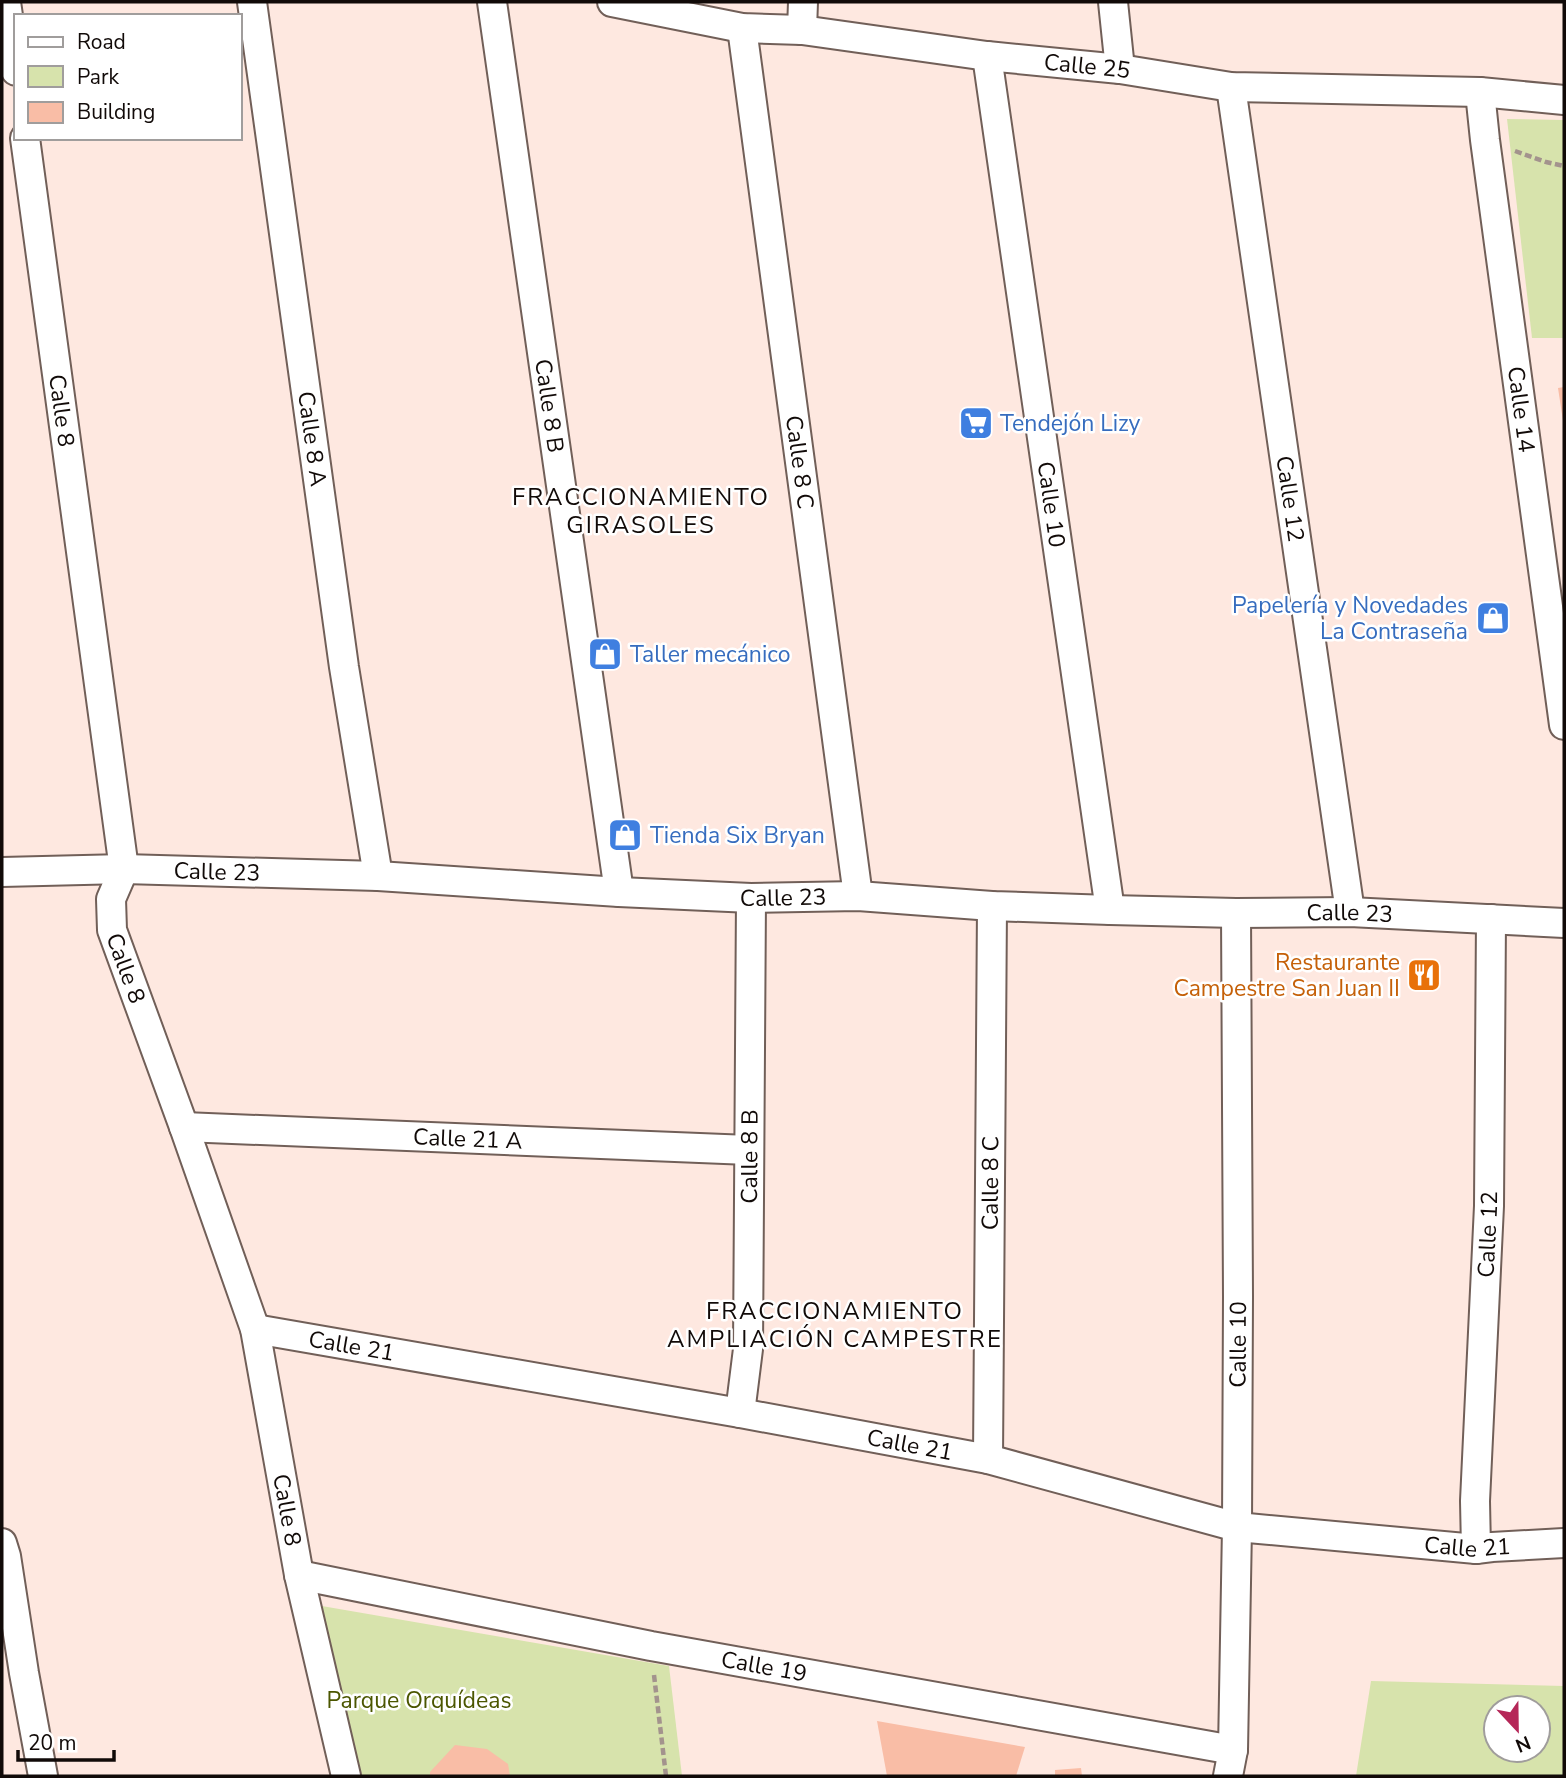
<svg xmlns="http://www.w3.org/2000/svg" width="1566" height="1778" viewBox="0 0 1566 1778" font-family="'Nunito Sans',sans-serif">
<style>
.green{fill:#d7e3ac;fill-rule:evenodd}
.building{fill:#f9bda6}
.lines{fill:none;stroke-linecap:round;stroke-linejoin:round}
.street-casing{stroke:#715f58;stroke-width:32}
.path{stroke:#a3938d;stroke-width:4.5;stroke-dasharray:7 3.5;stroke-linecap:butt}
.street{stroke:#fff;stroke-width:28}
.labels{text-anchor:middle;stroke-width:5;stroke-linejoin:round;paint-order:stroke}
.street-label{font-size:23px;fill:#110a08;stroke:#fff}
.shop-label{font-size:23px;fill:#366cbe;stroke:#fff;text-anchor:start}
.food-label{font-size:23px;fill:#c56008;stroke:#fff;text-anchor:end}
.park-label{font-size:23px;fill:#4b5600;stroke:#fff}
.neighbourhood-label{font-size:24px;letter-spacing:2px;fill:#110a08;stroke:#fff}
</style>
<rect width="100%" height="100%" fill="#fee8e0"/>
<!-- green -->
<g class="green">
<path d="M1507,119L1564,120V338H1532Z"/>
<path d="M316,1605L669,1666L682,1776H361Z"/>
<path d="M1371,1681L1564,1686V1776H1356ZM1538,1708V1750H1496V1708Z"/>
</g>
<!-- building -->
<g class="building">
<path d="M1564,387V421H1563L1558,388Z"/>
<path d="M877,1721L1025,1747L1016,1776H887Z"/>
<path d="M455,1745L487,1749L508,1764L510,1776H430V1772Z"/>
<path d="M1081,1768L1082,1776H1055V1770Z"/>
</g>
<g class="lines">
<!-- street casing -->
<g class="street-casing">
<g id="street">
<path d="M6,2L16,71"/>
<path id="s1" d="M252,2L344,667L378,876"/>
<path id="s2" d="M492,2L619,892"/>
<path id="s3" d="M612,2L742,28L802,30L987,56L1120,69L1231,87L1480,92L1564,100"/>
<path d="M1113,2L1120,69"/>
<path id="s4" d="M742,28L858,896"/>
<path d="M802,30L803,2"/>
<path id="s5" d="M987,56L1110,910"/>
<path id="s6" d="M1231,87L1350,912"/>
<path id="s7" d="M1480,92L1485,140L1564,725"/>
<path id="s8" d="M25,138L124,869L111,899L112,930L184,1127L255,1329L299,1575L346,1776"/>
<path id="s9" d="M2,872L124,869L378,876L619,892L751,898L858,896L992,906L1110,910L1236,913L1350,912L1564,923"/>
<path id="s10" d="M184,1127L749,1150"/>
<path id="s11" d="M255,1329L740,1413L988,1459L1237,1527L1476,1549L1492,1547L1564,1543"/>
<path id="s12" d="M740,1413L748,1349L751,898"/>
<path id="s13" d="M988,1459L992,906"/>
<path d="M2,1543L6,1556L24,1673L43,1776"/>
<path id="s14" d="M1476,1549L1475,1501L1489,1206L1491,919"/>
<path id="s15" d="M299,1575L651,1646L1233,1750"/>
<path id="s16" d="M1228,1776L1233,1750L1237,1527L1238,1296L1236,913"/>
</g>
</g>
<!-- path -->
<g class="path">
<path d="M1515,151L1546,162L1564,166"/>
<path d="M654,1675L666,1776"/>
</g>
<!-- street -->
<use href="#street" class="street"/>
</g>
<!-- icons -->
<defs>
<g id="supermarket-square" transform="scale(1.75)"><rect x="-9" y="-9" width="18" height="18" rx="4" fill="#3f7fe0" stroke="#fff"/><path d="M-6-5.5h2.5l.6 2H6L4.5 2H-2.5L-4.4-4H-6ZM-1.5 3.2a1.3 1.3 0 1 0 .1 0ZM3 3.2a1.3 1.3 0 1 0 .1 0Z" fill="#fff"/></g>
<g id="shop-square" transform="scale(1.75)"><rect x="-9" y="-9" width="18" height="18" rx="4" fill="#3f7fe0" stroke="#fff"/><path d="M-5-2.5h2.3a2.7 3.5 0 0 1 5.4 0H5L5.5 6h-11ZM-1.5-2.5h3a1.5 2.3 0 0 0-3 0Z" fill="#fff"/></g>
<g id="restaurant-square" transform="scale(1.75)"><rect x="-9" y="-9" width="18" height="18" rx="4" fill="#e8710a" stroke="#fff"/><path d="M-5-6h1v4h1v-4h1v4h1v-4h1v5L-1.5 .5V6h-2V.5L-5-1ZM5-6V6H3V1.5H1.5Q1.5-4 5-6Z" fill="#fff"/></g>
</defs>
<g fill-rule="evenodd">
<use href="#supermarket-square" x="976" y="423"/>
<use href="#shop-square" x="1493" y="618"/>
<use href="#shop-square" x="605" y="654"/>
<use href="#shop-square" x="625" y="835"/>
<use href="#restaurant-square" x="1424" y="975"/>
</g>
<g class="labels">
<!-- street labels -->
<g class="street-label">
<text dy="8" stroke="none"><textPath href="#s3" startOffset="480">Calle 25</textPath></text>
<text dy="8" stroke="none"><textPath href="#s2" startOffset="408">Calle 8 B</textPath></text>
<text dy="8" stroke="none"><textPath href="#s7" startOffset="320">Calle 14</textPath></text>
<text dy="8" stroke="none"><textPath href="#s8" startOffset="275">Calle 8</textPath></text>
<text dy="8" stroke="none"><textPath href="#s1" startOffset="441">Calle 8 A</textPath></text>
<text dy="8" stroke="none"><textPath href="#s4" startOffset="438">Calle 8 C</textPath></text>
<text dy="8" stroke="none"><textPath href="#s6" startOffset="416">Calle 12</textPath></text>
<text dy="8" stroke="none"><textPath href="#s5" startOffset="453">Calle 10</textPath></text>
<text dy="8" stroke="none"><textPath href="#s9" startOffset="215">Calle 23</textPath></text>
<text dy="8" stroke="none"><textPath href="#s9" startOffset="782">Calle 23</textPath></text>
<text dy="8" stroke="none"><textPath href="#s9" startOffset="1349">Calle 23</textPath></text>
<text dy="8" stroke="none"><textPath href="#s8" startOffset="842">Calle 8</textPath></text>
<text dy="8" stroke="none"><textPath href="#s10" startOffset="284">Calle 21 A</textPath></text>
<text dy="8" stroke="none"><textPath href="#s12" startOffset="257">Calle 8 B</textPath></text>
<text dy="8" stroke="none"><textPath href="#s13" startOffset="276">Calle 8 C</textPath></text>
<text dy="8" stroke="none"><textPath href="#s14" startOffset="315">Calle 12</textPath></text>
<text dy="8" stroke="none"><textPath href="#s16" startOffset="432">Calle 10</textPath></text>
<text dy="8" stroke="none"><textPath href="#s11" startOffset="98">Calle 21</textPath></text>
<text dy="8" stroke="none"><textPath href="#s11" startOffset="665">Calle 21</textPath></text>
<text dy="8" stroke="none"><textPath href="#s8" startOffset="1409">Calle 8</textPath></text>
<text dy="8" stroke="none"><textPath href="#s11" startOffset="1234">Calle 21</textPath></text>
<text dy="8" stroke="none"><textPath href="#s15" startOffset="474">Calle 19</textPath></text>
</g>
<!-- shop labels -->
<g class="shop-label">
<text x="1000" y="431">Tendejón Lizy</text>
<text x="1468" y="613" text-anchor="end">Papelería y Novedades<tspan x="1468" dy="26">La Contraseña</tspan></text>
<text x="630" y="662">Taller mecánico</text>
<text x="650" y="843">Tienda Six Bryan</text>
</g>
<!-- food labels -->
<g class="food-label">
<text x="1400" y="970">Restaurante<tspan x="1400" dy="26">Campestre San Juan II</tspan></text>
</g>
<!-- park labels -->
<g class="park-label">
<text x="419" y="1708">Parque Orquídeas</text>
</g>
<!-- neighbourhood labels -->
<g class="neighbourhood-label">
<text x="641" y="505">FRACCIONAMIENTO<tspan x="641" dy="28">GIRASOLES</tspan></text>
<text x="835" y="1319">FRACCIONAMIENTO<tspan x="835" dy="28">AMPLIACIÓN CAMPESTRE</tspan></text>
</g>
</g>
<!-- border -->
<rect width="1566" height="1778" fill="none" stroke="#110a08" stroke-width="7"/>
<!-- legend -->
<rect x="14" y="14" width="228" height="126" fill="#ffffff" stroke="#a09d9c" stroke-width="2"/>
<rect x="28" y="37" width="35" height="10" fill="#ffffff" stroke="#a09d9c" stroke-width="2"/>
<text x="77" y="49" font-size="21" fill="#110a08">Road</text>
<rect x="28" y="66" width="35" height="21" fill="#d7e3ac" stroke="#a09d9c" stroke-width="2"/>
<text x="77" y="84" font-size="21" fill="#110a08">Park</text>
<rect x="28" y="102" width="35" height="21" fill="#f9bda6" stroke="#a09d9c" stroke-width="2"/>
<text x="77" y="119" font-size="21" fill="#110a08">Building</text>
<!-- north arrow -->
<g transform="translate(1517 1729) rotate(158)"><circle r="33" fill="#ffffff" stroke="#a09d9c" stroke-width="2"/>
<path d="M0-5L12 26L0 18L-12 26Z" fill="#b52758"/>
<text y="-10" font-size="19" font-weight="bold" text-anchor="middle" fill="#110a08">N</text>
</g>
<!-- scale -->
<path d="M18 1750v10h96v-10" fill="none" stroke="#110a08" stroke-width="3.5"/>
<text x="28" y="1750" font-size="21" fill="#110a08" stroke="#ffffff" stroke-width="5" paint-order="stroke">20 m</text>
</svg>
